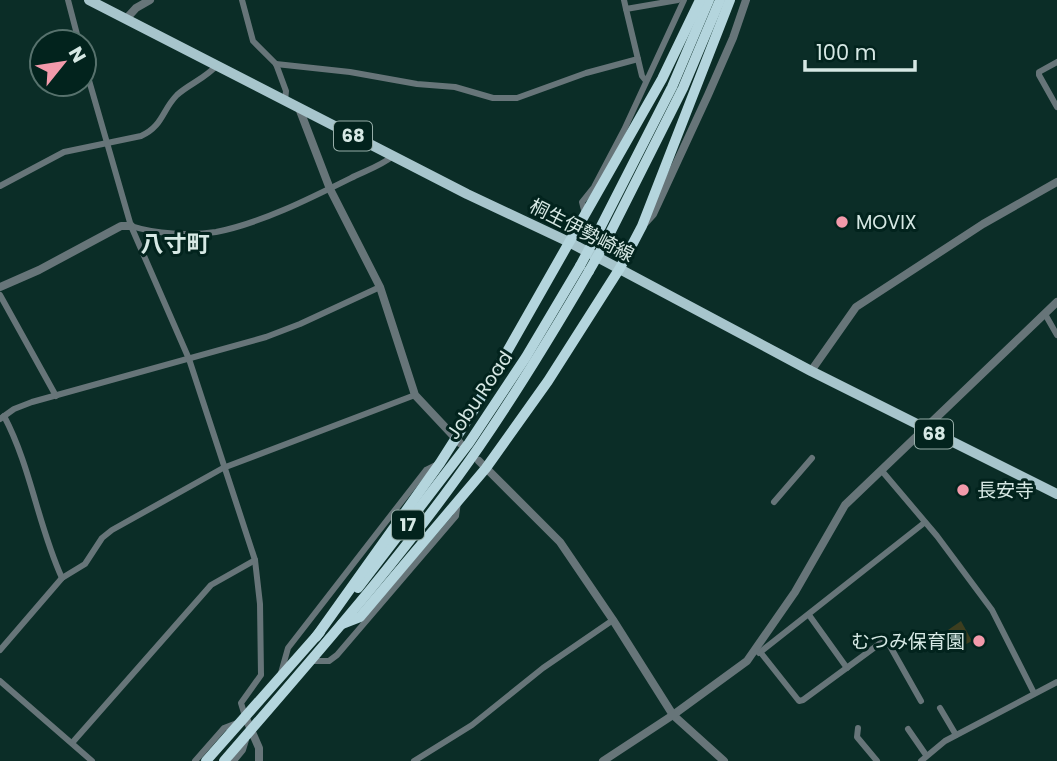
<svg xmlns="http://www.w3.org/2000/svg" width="1057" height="761" viewBox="0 0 1057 761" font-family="Poppins,'Noto Sans JP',sans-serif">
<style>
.green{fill:#3d3e1f}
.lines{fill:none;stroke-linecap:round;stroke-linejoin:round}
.minor{stroke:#677579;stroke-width:6}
.tertiary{stroke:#677579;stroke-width:8}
.primary{stroke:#a7c5cc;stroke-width:10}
.trunk{stroke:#b4d5dd;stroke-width:10}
.trunk-bridge{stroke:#b4d5dd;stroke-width:10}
.poi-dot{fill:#f39aab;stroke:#02231d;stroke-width:2.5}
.labels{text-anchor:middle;stroke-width:6;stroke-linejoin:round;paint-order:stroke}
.shield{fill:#02231d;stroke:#96ada8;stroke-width:2}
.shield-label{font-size:18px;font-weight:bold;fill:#d6e8e4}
.poi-label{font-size:19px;fill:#d6e8e4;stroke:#02231d;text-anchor:start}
.street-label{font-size:19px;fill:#d6e8e4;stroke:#02231d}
.quarter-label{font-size:23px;font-weight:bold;fill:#d6e8e4;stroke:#02231d}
</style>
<rect width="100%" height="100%" fill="#0b2d27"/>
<!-- green -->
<path class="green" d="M961,621L972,641L957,649L948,630Z"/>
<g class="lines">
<!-- minor -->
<g class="minor">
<path d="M68,0L79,42"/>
<path d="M242,0L253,41L276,64L286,91L285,101"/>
<path d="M624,0L626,9L678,0"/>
<path d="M626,9L642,76L646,81"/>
<path d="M1057,62L1039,72V75L1057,107"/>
<path d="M84,63L131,226L189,359L255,560L260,604L261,675L241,703L245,716"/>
<path d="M276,64L350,72L417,84L455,87L493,98H517L586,73L638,59"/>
<path d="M0,186L64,152L141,136C163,126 162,110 177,95C189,84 206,78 217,65"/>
<path d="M585,214L582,202L594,187L624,130L684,0"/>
<path d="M131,226C156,234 190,236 216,232C262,223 313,197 355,176C368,170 382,165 393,156"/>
<path d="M0,295L56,396"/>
<path d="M1045,314L1057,335"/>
<path d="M4,416C31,467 38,526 62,578"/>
<path d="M0,419L14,409L32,402L266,337L300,324L380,287"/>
<path d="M882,471L937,536L992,610L1034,693"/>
<path d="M774,502L812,458"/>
<path d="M809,615L847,668"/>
<path d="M0,650L62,578L85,564L102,538L112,530L223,468L415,395"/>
<path d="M759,653L924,523"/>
<path d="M761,653L799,701L803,700L886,639L921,701"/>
<path d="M310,661H329L337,655L456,516L458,502"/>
<path d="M281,673L288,648L426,470L436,465"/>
<path d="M0,681L92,761"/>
<path d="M940,708L956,735"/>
<path d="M858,728L857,737L877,761"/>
<path d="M908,729L926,755"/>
<path d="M72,743L211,585L255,560"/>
<path d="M195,761L224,728L237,723"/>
<path d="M234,761L243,750L246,740"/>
<path d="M414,761L472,725L543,668L613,620"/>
<path d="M921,761L945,741L1057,682"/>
</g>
<!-- tertiary -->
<g class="tertiary">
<path d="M126,19L136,8L150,0"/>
<path d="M299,108L330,189L380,287L415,395L460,443"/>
<path d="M643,225L653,214L708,95L733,38L746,0"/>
<path d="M0,287L39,270L121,226H131"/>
<path d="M811,371L856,307L983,224L1057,182"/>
<path d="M479,461L560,542L613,620L673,715L724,761"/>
<path d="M245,716L259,748V761"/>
<path d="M603,761L673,715L747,661L795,592L845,505L1057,302"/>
</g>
<!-- primary -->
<path class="primary" d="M89,0L467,194L569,242L811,371L1057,494"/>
<!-- trunk -->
<g class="trunk">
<path d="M595,238L672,87L709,0"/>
<path d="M605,243L683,88L720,0"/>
<path d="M358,588L469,443L526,357L580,266"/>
<path d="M342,624L360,617L486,468L548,381L620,268L642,226L730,0"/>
<path d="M316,637L440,463L475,408L662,79L700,0"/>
<path d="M206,761L320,632"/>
<path d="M224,761C312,659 402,558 479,447C518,390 554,331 589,271"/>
</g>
<!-- trunk-bridge -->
<g class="trunk-bridge">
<path d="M580,266L595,238"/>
<path d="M589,271L605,243"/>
</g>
</g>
<!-- markers -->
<g class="poi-dot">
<circle cx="842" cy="222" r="7"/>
<circle cx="963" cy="490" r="7"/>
<circle cx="979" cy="641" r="7"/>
</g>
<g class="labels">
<!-- shield labels -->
<g class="shield">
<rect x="334" y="121.5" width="38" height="29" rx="5"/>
<rect x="915" y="419.5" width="38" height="29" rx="5"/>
<rect x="392" y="510.5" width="32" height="29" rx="5"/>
</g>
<g class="shield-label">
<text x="353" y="142">68</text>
<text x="934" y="440">68</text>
<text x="408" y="531">17</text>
</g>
<!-- poi labels -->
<g class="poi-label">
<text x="856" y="229">MOVIX</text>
<text x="977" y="497">長安寺</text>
<text x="965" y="648" text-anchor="end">むつみ保育園</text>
</g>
<!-- street labels -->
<g class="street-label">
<text transform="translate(582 230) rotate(27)" y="7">桐生伊勢崎線</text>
<text transform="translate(479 395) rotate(-56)" y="7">Jobu Road</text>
</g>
<!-- quarter labels -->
<g class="quarter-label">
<text x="175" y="252">八寸町</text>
</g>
</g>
<!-- north arrow -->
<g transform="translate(63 63) rotate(60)"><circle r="33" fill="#02231d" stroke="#57726d" stroke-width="2"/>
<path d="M0-5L12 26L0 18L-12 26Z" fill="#f39aab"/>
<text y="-10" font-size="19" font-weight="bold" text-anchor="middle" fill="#d6e8e4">N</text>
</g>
<!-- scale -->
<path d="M805 60v10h110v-10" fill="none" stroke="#d6e8e4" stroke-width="3.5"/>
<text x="816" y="60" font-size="21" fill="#d6e8e4" stroke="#02231d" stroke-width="5" paint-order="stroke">100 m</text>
</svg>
